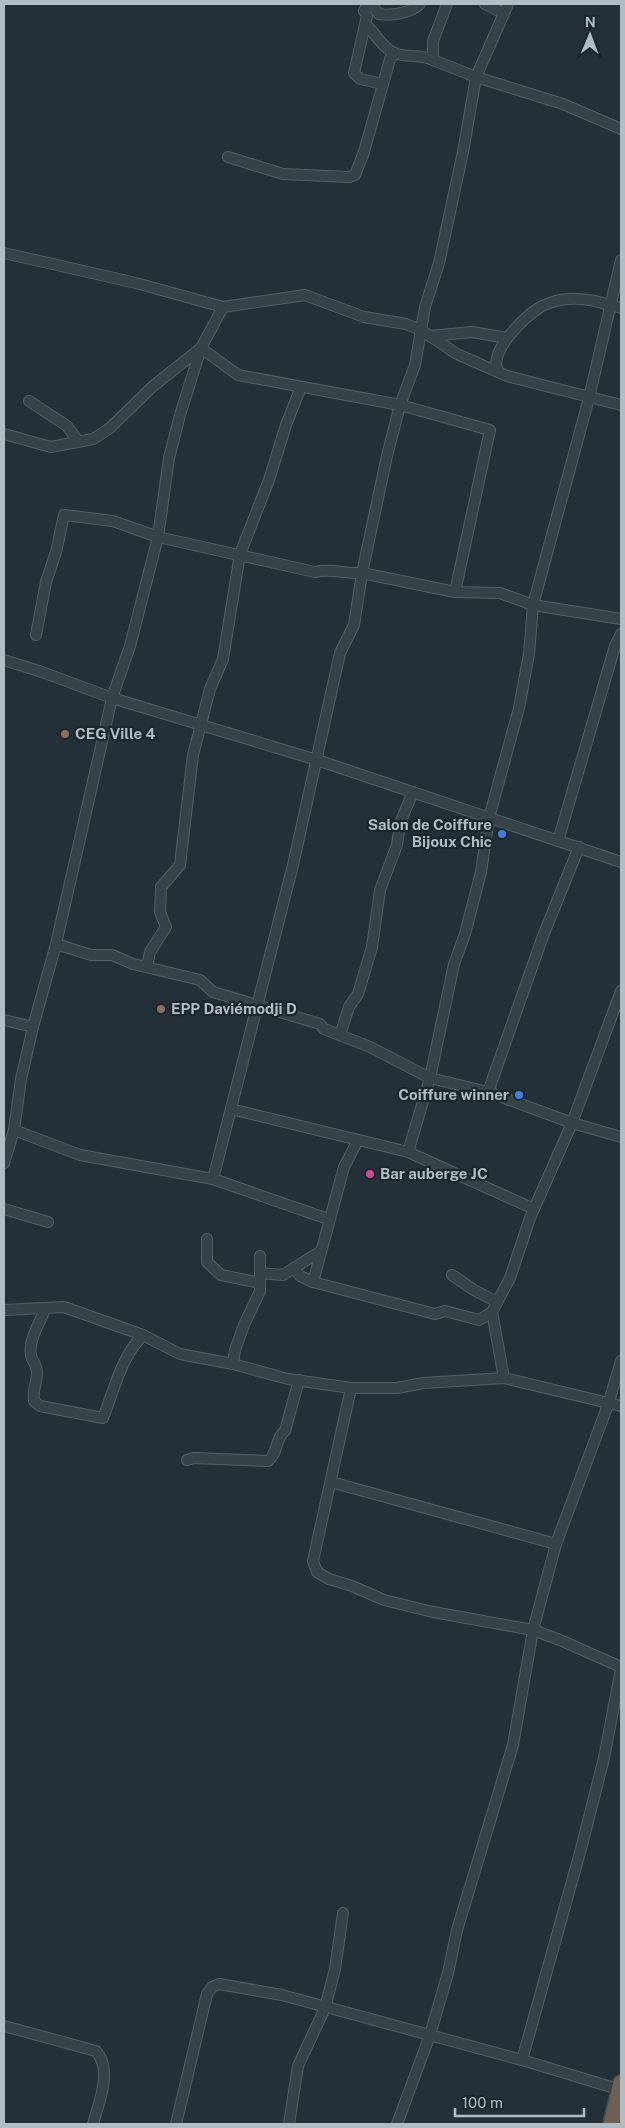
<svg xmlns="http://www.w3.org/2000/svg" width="625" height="2128" viewBox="0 0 625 2128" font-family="'Public Sans',sans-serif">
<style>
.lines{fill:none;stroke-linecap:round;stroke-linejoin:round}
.minor-casing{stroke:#555f66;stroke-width:12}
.highway-casing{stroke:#424c53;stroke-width:18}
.minor{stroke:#374148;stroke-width:10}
.highway{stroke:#6e6055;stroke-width:15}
.education-dot{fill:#8d6e63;stroke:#1c262d;stroke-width:2}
.shop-dot{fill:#3f7fe0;stroke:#1c262d;stroke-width:2}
.hotel-dot{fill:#d1479c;stroke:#1c262d;stroke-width:2}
.labels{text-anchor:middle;stroke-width:4.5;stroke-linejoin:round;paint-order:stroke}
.poi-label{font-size:15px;font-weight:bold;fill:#b2bcc4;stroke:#1c262d;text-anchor:start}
</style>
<rect width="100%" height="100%" fill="#243038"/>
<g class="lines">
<!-- minor casing -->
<g class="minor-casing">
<g id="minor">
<path d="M368,4L364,11L367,16L354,73L360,79L383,84"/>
<path d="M371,4L379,14C391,16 411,13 420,4"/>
<path d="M447,4L433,41V60L476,77L563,104L621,129"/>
<path d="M485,4L503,13"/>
<path d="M365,24C375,32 381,47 394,53C406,58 421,54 433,60"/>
<path d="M228,157L283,174L349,177L355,175L364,152L390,59L395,53"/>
<path d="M4,253L136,283L223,307"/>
<path d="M430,336L472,332L507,338"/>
<path d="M201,348L238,375L400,405L490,430L455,592"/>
<path d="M498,372C488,351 525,316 542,306C549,303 561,299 568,299C585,297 605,304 621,308"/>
<path d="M29,401L67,426L78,441"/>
<path d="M4,434L51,447L93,439L110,428L152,387L201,348"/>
<path d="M36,635L46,582L56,552L64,515L113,521L158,537L315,572C330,568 346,574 362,573L455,592L500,593L533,605L621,619"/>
<path d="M4,660L42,672L112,698L317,760L621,862"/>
<path d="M558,841L615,646L621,634"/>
<path d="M56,944L91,955H112L133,964L200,980L213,992L320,1024L324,1029L370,1047L430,1078L488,1092L572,1123L621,1137"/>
<path d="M147,967L150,952L166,927L160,912L161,887L180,865L193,755L210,689L223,659L240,554L269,480L286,425L301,387"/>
<path d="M4,1020L33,1027"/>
<path d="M340,1035L349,1007L358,994L372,947L380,890L397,845L400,823L413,792"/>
<path d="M488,1092L543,936L579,847"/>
<path d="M231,1109L408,1152L534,1209"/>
<path d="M14,1130L80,1155L213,1179L328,1219"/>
<path d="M408,1152L430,1078L454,964L465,934L481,872L489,818L519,708L529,654L533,605L589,398L621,260"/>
<path d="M4,1163L14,1130L21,1079L33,1027L56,944L112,698L130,646L158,537L169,458L180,415L201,348L223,307L305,295L364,317L406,324L421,330L457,354L507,376L621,405"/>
<path d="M213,1179L293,865L340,653L354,625L362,573L387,456L400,405L415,365L425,307L439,263L463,152L476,77L508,4"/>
<path d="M4,1209L48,1222"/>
<path d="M207,1239V1262L221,1275L260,1283"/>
<path d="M294,1268L300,1276L313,1282L435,1314L445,1311L479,1320L492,1312"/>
<path d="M260,1273L283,1275L321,1251"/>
<path d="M452,1275L474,1290L497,1302"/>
<path d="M313,1282L344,1167L358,1140"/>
<path d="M4,1310L64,1307L143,1335L180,1354L233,1364L288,1379L351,1388H397L423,1383L504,1378L621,1406"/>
<path d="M45,1310C40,1322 28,1341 31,1355C32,1362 38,1366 37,1374C37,1384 32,1388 34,1401L40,1406L103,1418C115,1388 120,1359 143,1335"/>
<path d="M621,1361L608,1405L556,1544L533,1630L560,1640L621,1667"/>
<path d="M233,1364L235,1350L244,1325L260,1291V1256"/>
<path d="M504,1378L492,1312L510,1278L530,1218L572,1123L621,991"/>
<path d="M351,1388L313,1561L317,1572L329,1579L352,1586L384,1600L433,1612L533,1630L513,1745L457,1930L448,1973L430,2035L397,2124"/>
<path d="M187,1460L194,1458L268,1461C278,1454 275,1438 285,1431L299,1380"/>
<path d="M331,1482L556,1544"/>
<path d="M4,2026L96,2051C113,2071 99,2101 93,2124"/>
<path d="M522,2060L581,1849L604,1758L621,1669"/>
<path d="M176,2124L207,1994L212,1987L219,1984L282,1995L522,2060L621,2090"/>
<path d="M289,2124L298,2066L325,2008L335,1969L343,1913"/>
</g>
</g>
<!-- highway casing -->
<g class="highway-casing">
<path id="highway" d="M611,2124L621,2083"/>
</g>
<!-- minor -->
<use href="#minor" class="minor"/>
<!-- highway -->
<use href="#highway" class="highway"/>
</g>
<!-- markers -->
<g class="education-dot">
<circle cx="65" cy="734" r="5"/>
<circle cx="161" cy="1009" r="5"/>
</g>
<g class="shop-dot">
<circle cx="502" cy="834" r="5"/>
<circle cx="519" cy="1095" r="5"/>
</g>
<circle class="hotel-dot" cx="370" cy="1174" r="5"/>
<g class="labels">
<!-- poi labels -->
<g class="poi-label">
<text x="75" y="739">CEG Ville 4</text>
<text x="492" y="830" text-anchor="end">Salon de Coiffure<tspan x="492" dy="17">Bijoux Chic</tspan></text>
<text x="171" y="1014">EPP Daviémodji D</text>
<text x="509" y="1100" text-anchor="end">Coiffure winner</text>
<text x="380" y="1179">Bar auberge JC</text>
</g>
</g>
<!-- border -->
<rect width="625" height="2128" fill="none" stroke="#b2bcc4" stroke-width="10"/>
<!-- north arrow -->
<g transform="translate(590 35) rotate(1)" stroke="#1c262d" stroke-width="4" paint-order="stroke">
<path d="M0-4L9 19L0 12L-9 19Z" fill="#b2bcc4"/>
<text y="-8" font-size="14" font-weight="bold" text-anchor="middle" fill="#b2bcc4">N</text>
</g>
<!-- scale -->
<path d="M455 2108v8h129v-8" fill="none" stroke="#b2bcc4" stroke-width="2.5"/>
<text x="462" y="2108" font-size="15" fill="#b2bcc4" stroke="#1c262d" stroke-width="4" paint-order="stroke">100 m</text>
</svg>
